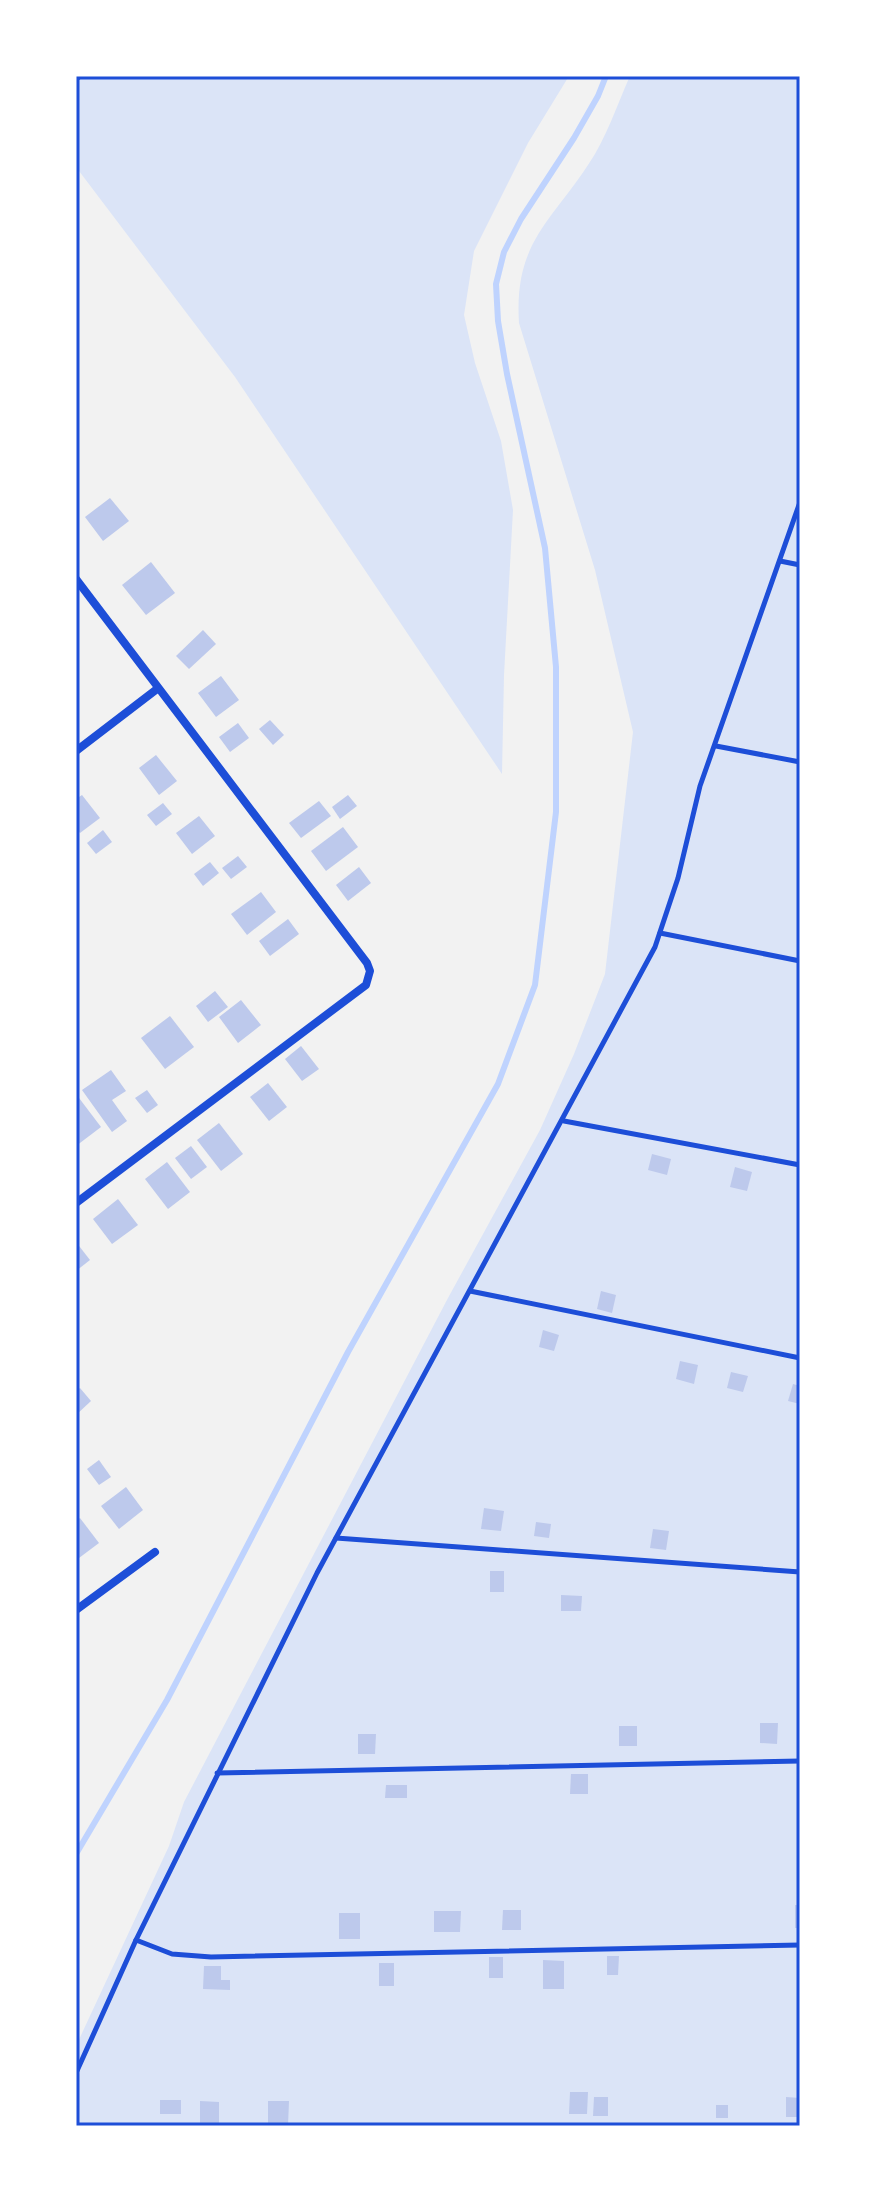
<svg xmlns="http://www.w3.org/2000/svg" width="876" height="2202" viewBox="0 0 876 2202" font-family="'Noto Serif',serif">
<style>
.green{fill:#dbe4f7}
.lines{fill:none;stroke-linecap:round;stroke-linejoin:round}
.stream{stroke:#bfd3fe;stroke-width:6}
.building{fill:#bdc9ec}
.path{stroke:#1d4ed8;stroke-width:4}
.service{stroke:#1d4ed8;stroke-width:5}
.minor{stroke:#1d4ed8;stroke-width:8}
.neatline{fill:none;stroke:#1d4ed8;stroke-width:3}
</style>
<rect width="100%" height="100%" fill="#f2f2f2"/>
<!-- green -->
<g class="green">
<path d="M76,76H569L528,143L474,251L464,315L475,363L501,441L513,510L504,675L502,774L235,377L76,167Z"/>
<path d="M630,76H800V2126H76V2046L169,1846L184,1802L448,1298L540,1130L574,1054L605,974L633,732L595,570L519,323C514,244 549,224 588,165C606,139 617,105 630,76Z"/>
</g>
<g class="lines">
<!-- stream -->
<path class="stream" d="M76,1854L167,1700L348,1352L498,1084L535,985L556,812V667L545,548L507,374L498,321L496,284L504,252L521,219L574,138L598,96L606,76"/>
</g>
<!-- building -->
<g class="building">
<path d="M110,498L129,521L103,541L85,517Z"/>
<path d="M151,562L175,593L146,615L122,585Z"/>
<path d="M203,630L216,644L189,669L176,656Z"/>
<path d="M221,676L239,700L216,717L198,693Z"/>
<path d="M270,720L284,735L273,745L259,729Z"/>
<path d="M238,723L249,738L230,752L219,737Z"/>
<path d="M156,755L177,781L159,795L139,768Z"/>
<path d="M82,795L100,818L80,833L76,828V799Z"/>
<path d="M348,795L357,806L340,819L332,807Z"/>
<path d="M319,801L331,816L301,838L289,823Z"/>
<path d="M163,803L172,814L156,826L147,815Z"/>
<path d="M199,816L215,836L192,854L176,833Z"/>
<path d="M343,827L358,847L326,871L311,851Z"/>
<path d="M103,830L112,842L96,854L87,843Z"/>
<path d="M238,856L247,867L231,879L222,868Z"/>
<path d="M210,862L219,873L203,886L194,874Z"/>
<path d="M359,867L371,883L348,901L336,885Z"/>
<path d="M261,892L276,912L247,935L231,914Z"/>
<path d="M288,919L299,934L270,956L259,941Z"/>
<path d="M215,991L228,1007L208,1022L196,1006Z"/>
<path d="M241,1000L261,1025L238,1043L219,1017Z"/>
<path d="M170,1016L194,1047L165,1069L141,1038Z"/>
<path d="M301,1046L319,1069L302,1081L285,1059Z"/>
<path d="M111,1070L126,1091L112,1100L127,1121L112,1132L82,1090Z"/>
<path d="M268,1083L287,1107L269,1121L250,1097Z"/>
<path d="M147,1090L158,1105L147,1113L135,1098Z"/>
<path d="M76,1094L101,1127L76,1146Z"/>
<path d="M219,1123L243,1154L221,1171L197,1140Z"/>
<path d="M191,1146L207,1167L191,1179L175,1158Z"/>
<path d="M652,1154L671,1159L667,1175L648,1170Z"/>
<path d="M167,1162L190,1192L168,1209L145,1179Z"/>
<path d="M735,1167L752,1172L747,1191L730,1187Z"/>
<path d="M118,1199L138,1225L112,1244L93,1219Z"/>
<path d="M76,1242L90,1260L76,1271Z"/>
<path d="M601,1291L616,1295L612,1313L597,1309Z"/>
<path d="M543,1330L559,1335L554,1351L539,1347Z"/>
<path d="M680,1361L698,1365L694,1384L676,1379Z"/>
<path d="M731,1372L748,1376L743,1392L727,1388Z"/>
<path d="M793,1384L800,1386V1404L788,1401Z"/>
<path d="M80,1388L91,1401L76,1415V1391Z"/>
<path d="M99,1460L111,1477L99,1485L87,1469Z"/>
<path d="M126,1487L143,1510L119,1529L101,1506Z"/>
<path d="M484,1508L504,1511L501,1531L481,1529Z"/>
<path d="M80,1518L99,1543L79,1558L76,1554V1521Z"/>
<path d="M536,1522L551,1524L549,1538L534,1536Z"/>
<path d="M653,1529L669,1531L666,1550L650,1548Z"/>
<rect x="490" y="1571" width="14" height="21"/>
<path d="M561,1595L582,1596L581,1611H561Z"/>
<path d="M760,1723H778L777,1744L760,1743Z"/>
<rect x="619" y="1726" width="18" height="20"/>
<path d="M358,1734H376L375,1754H358Z"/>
<path d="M571,1774H588V1794H570Z"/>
<path d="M386,1785H407V1798H385Z"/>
<rect x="795" y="1905" width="5" height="23"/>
<path d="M503,1910H521V1930H502Z"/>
<path d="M434,1911H461L460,1932H434Z"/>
<rect x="339" y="1913" width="21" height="26"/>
<path d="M607,1956H619L618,1975H607Z"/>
<rect x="489" y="1957" width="14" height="21"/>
<path d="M543,1960L564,1961V1989H543Z"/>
<rect x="379" y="1963" width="15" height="23"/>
<path d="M204,1966H221V1980H230V1990L203,1989Z"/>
<path d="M570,2092H588L587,2114H569Z"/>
<path d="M594,2097H608V2116H593Z"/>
<path d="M786,2097L800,2098V2117H786Z"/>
<rect x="160" y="2100" width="21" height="14"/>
<path d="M200,2101L219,2102V2124L200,2123Z"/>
<path d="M268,2101H289L288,2126L268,2125Z"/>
<rect x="716" y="2105" width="12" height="13"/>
</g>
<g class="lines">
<!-- path -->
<path class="path" d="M76,80L81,76"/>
<!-- service -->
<g class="service">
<path d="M780,561L800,565"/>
<path d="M716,746L800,762"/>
<path d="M660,933L800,961"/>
<path d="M564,1121L800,1165"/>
<path d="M470,1291L800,1358"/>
<path d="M336,1538L800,1572"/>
<path d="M217,1773L800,1761"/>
<path d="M136,1940L172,1954L211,1957L800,1945"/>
<path d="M76,2073L136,1940L317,1573L655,947L678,878L700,786L800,502"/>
</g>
<!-- minor -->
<g class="minor">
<path d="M76,579L367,963L370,971L366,985L76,1203"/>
<path d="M76,751L157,689"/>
<path d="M76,1610L155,1552"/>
</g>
</g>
<!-- border -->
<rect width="876" height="2202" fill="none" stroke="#ffffff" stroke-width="156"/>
<rect x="78" y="78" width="720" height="2046" class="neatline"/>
</svg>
